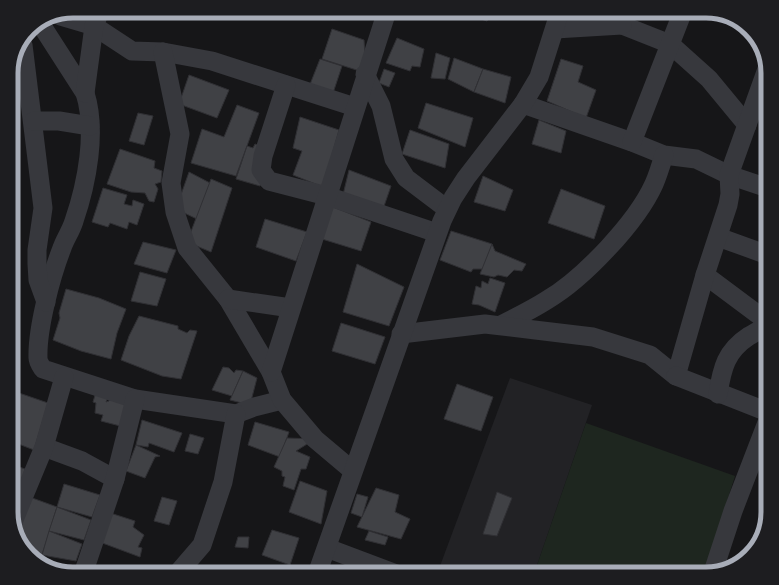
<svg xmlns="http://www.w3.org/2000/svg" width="779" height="585" viewBox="0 0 779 585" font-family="'Fira Sans Condensed',sans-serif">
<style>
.built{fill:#222225}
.green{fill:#1e261f}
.building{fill:#404145;stroke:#303034}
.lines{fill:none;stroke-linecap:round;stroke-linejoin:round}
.minor{stroke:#37383d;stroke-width:19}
.rim{fill:none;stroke:#a8adb8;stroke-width:5}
</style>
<rect width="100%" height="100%" fill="#161618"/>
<!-- built -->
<path class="built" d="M510,378L592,405L534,574H460L440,566Z"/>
<!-- green -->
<path class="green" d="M586,423L735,476L704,574H534Z"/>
<!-- building -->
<g class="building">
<path d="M457,11H491L487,21Z"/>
<path d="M332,29L364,40L366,73L322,59Z"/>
<path d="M397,38L424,49L420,67L412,66L410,71L386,63Z"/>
<path d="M436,53L450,58L445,79L431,78Z"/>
<path d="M454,58L483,69L474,92L448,79Z"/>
<path d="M320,59L342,66L332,96L309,87Z"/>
<path d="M561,59L583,66L578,82L596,90L586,118L547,101Z"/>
<path d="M384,69L395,73L389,87L379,83Z"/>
<path d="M483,69L511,77L505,103L474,92Z"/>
<path d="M189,75L229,90L217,118L179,104Z"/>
<path d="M426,103L473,118L465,147L418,128Z"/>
<path d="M237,105L259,113L236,176L191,163L202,129L224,137Z"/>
<path d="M138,113L153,116L144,145L129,141Z"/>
<path d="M300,117L339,130L323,187L293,175L302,151L293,148Z"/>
<path d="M539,120L566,131L561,153L532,144Z"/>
<path d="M410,130L449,144L445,168L402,154Z"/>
<path d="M255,144L272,151L260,186L236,179L247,146L253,148Z"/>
<path d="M120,149L155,161L154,168L162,171L161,182L155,184L158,189L154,202L149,201L145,193L131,192L107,184Z"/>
<path d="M349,170L391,186L382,212L342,199Z"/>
<path d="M189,172L210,183L199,220L176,209Z"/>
<path d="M483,176L513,190L505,211L474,202Z"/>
<path d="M211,179L232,188L211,252L187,242Z"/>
<path d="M103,188L127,195L124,204L132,206L133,200L144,204L137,225L129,222L127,229L110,223L108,227L92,222Z"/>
<path d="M561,189L605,206L594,239L548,223Z"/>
<path d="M333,207L371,222L361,251L322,239Z"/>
<path d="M265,219L307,232L296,261L256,247Z"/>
<path d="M451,231L492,244L484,269H473L471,272L440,260Z"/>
<path d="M143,242L176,250L167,273L134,264Z"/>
<path d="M492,244L495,251L526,264L522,271L514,270L507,277L498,275L494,277L480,274Z"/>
<path d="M357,264L404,287L389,326L343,312Z"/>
<path d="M140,272L166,279L157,306L131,301Z"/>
<path d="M490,278L505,283L495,312L479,305L472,304L476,286L481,288L482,281L488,284Z"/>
<path d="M66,289L99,298L126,309L117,333L111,359L81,351L53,340L60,318L59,313Z"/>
<path d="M139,316L178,326V329L187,333L190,330L197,331L181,379L162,376L121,360L129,336Z"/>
<path d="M341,323L385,337L375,364L332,351Z"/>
<path d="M223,367L229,368L234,373L236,370L243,371L232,396L212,390Z"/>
<path d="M243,371L257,378L250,405L230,400Z"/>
<path d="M457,384L493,397L481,431L444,419Z"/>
<path d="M96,392L108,397L106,402L109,401L111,398L131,403L124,427L101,421L103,415L95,413L96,403L93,402Z"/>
<path d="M19,393L48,403L34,450L11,441V418Z"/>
<path d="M142,420L182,433L174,452L149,443L148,447L136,445Z"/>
<path d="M255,422L289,432L280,457L248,445Z"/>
<path d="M190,434L204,438L198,454L185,451Z"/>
<path d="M287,438L315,439L296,451L310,457L306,469H301L294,490L283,486L285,477L282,476V471L274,467Z"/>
<path d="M136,445L160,456L155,457L145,478L126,471Z"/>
<path d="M11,464L25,469L18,495L11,493Z"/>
<path d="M300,481L327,491L321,524L289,512Z"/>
<path d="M64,484L100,495L92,517L57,507Z"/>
<path d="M376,488L399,495L395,512L410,519L401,539L357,527Z"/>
<path d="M497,492L512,498L497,536L483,534Z"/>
<path d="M357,494L368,497L362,517L351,513Z"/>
<path d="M24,495L57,507L42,555L24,548L17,540L14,528Z"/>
<path d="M162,497L177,501L169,525L154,521Z"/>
<path d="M57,507L91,520L84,540L49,531Z"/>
<path d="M107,512L135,521L133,527L144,535L138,547L142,548L140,557L97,541Z"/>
<path d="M272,530L299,538L290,565L262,555Z"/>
<path d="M49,531L82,544L76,561L42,555Z"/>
<path d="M369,531L388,537L385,545L365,540Z"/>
<path d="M238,537H249L248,548L235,547Z"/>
<path d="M290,565L299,568L297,574H288Z"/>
</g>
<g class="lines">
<!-- minor -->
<g class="minor">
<path d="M609,11L622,25L670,44L709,79L747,125"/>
<path d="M60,16L94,26L132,51L163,52L212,61L355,107"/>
<path d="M40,23L85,93C97,131 87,183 74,221C71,231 65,239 62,248C51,276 37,329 38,358C38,362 41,366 43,369L135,399L236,414L254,407L282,400"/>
<path d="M555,29L622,25"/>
<path d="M23,45L43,208L37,250V264L38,280L46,302"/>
<path d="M163,52L180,134L171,183L175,212L187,248L228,299L271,372L282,400L315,439L353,471"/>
<path d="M365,74L381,106L394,159L406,178L447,209"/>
<path d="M286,85L263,156L261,170L269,181L327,196L437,233"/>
<path d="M85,93L94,26L100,11"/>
<path d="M523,104L632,142L664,155L696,159L729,175L768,188"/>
<path d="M34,121H59L90,126"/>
<path d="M632,142L683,11"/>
<path d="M718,237L768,255"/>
<path d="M705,275L768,322"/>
<path d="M228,299L291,308"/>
<path d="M501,325C517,317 533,309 547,300C583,279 637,222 654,184C658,175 661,165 664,155"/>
<path d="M401,334L485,324L593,337L650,355L676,376L705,275L728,205L730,194L729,175L767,69"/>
<path d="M271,372L387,11"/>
<path d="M676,376L768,412"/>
<path d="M718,394C722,368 726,351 749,336C756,332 762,329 768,324"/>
<path d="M44,447L82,461L115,479"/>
<path d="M13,522L44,447L64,377"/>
<path d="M327,548L396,574"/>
<path d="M713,572L733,511L768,420"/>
<path d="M83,574L115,479L135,399"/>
<path d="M177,574L202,545L223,482L236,414"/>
<path d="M317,574L442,221L453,198L466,178L523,104L539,77L560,11"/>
</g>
</g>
<!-- crop -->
<path d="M0 0H779V585H0ZM73 18H706A55 55 0 0 1 761 73V512A55 55 0 0 1 706 567H73A55 55 0 0 1 18 512V73A55 55 0 0 1 73 18Z" fill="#1d1d20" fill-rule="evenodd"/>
<path class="rim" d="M73 18H706A55 55 0 0 1 761 73V512A55 55 0 0 1 706 567H73A55 55 0 0 1 18 512V73A55 55 0 0 1 73 18Z"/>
</svg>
